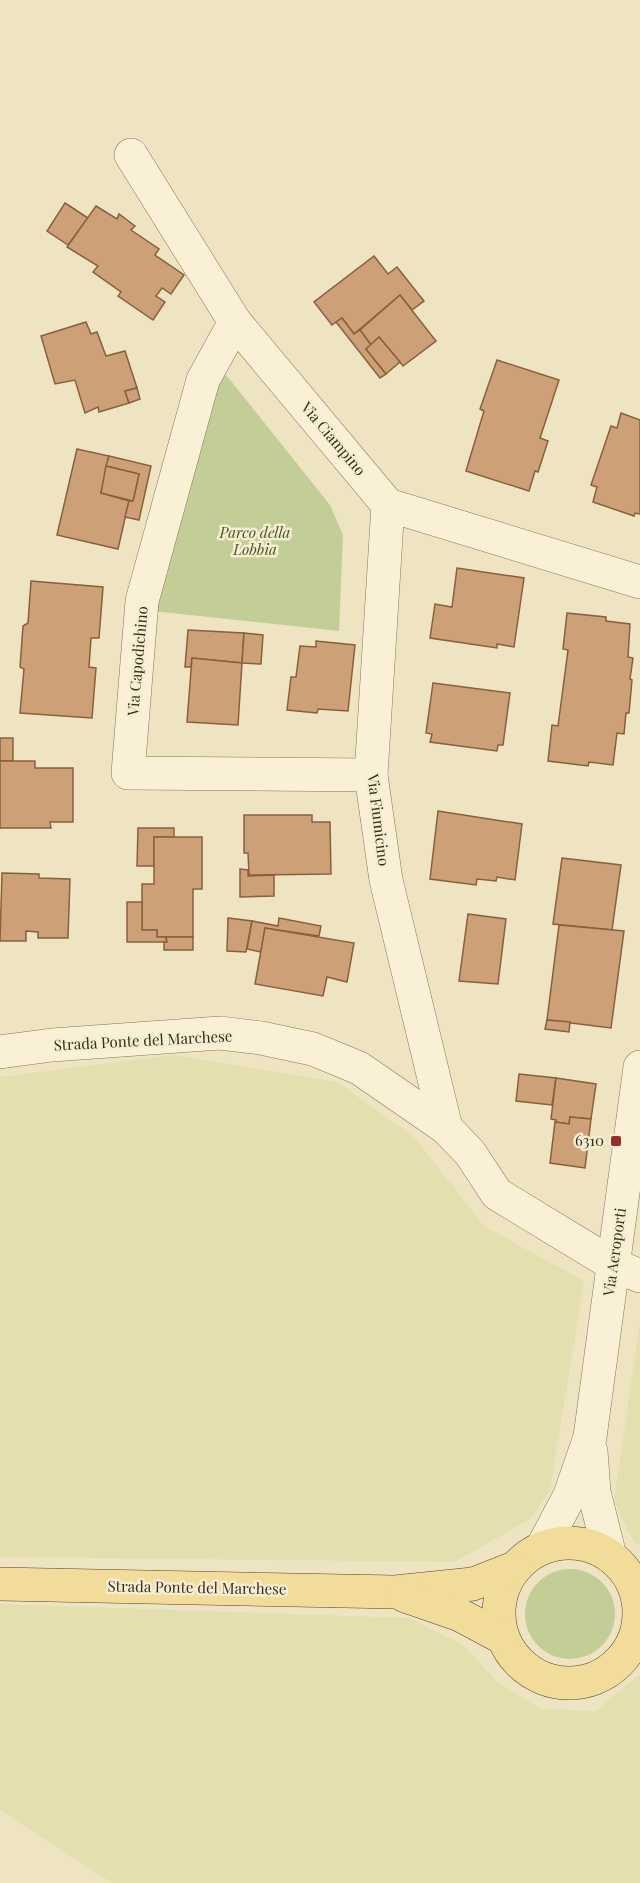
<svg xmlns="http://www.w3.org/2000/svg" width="640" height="1883" viewBox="0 0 640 1883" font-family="'Playfair Display',serif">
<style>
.farmland{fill:#e4dfaf}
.green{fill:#c3cd96}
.building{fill:#cda077;stroke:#88603e;stroke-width:1.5}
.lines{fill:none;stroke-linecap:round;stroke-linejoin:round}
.minor-casing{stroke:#887559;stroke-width:34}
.major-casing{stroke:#56432d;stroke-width:34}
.minor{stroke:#f9f0d5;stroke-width:33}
.major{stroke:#f2dc99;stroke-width:33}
.poi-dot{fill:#982e28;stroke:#f6edd2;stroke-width:2}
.labels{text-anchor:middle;stroke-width:5;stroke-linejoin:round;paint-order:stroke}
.street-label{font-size:15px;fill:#382c1d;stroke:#f6edd2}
.park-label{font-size:15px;font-style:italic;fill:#455524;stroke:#f6edd2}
.poi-label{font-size:15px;fill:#382c1d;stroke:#f6edd2;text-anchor:end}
</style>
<rect width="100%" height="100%" fill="#eee4c2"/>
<!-- farmland -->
<g class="farmland">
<path d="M173,1055L337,1082L414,1137L484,1226L584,1281L550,1491L530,1519L455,1562L0,1557V1077Z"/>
<path d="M640,1321V1545L634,1543L614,1501Z"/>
<path d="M0,1604L410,1618L462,1644L498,1682L541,1709L596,1711L640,1674V1883H112L0,1810Z"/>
</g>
<!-- green -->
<g class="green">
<path d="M220,373L227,376L330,505L343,535L339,631L153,611Z"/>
<circle cx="570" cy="1614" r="45"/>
</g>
<!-- building -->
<g class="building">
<path d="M65,203L88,218L68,245L47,231Z"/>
<path d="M96,206L117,219L119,214L135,226L131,230L159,249L155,255L184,275L171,294L162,288L156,296L165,302L153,320L118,296L121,292L93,272L98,266L67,247Z"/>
<path d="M374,256L388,274L397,267L424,301L412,310L400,295L354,334L342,318L332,325L314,302Z"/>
<path d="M400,295L436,341L403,366L379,337L371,345L360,330Z"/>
<path d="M342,318L354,334L360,330L371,345L366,349L386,374L380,378L336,322Z"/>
<path d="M86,322L91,334L97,332L106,356L125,351L137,388L125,391L129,403L99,412L98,407L85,413L75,380L55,384L41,336Z"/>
<path d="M379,337L400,362L386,374L366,349Z"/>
<path d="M497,360L559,380L540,438L548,441L538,472L535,471L529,491L466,471L484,411L480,409Z"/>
<path d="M137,388L140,399L129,403L125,391Z"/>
<path d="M621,413L640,420V514L635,513L634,516L593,502L597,487L591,485L611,426L617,428Z"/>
<path d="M77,449L109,456L101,493L129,501L118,549L57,535Z"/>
<path d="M109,456L151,466L139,520L125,517L129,501H133L139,474L106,466Z"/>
<path d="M106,466L139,474L133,501L101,493Z"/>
<path d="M457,568L524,578L514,647L497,644V648L430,638L435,604L452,607Z"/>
<path d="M31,581L103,587L99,638H91L89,667L96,668L92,718L20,713L24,669L20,667L23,626L28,623Z"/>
<path d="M567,613L606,617V621L630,624L628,657L633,658L630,679L632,680L629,713H626L624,734L617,733L613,765L589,762L588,766L548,761L552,725L558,726L568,650L563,649Z"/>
<path d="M188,630L244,633L242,663L192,658L191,667H185Z"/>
<path d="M244,633L263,635L261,664L242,663Z"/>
<path d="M316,641L355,645L348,711L318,709L317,713L287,710L291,677H296L300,646L316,647Z"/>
<path d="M192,658L242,663L238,725L187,722Z"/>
<path d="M433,683L510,693L503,745H498L497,751L430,742L432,734L426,733Z"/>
<rect x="0" y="738" width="13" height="23"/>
<path d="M0,761H35V768H73V822H50L51,828H0Z"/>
<path d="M438,811L522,824L515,880L497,877L496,881L477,879L476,885L430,879Z"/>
<path d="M244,815H312V822H330L331,874L249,875L248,853H244Z"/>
<path d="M138,828H174V837H154V866H137Z"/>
<path d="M154,837H202V889H193V937H157V930H142V884H154Z"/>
<path d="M562,858L621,865L612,930L553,924Z"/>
<path d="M240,869L248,870V876L274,875V896L240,897Z"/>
<path d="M2,873L39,874V878L70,879L68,938H38V932L26,931V941H0Z"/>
<path d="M127,902H142V930H157V937H166L167,942H127Z"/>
<path d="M468,914L506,919L498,984L459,981Z"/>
<path d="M228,918L252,921L246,952L227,951Z"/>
<path d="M279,918L321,926L319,936L265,928L261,952L247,949L252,921L278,926Z"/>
<path d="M559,925L624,931L611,1028L547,1020Z"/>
<path d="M265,928L354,943L347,982L327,977L323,996L255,984Z"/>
<path d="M166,937H193V950H164V942H167Z"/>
<path d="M547,1020L570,1022L569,1032L545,1029Z"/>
<path d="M519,1074L556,1078L552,1105L516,1101Z"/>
<path d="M556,1078L596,1084L591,1119L570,1117L569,1124L555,1122L556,1120L551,1119Z"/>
<path d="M570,1117L591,1119L585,1168L550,1163L555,1122L569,1124Z"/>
</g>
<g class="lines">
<!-- minor casing -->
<g class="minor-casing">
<g id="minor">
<path d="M131,155L235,322L388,505L640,582"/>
<path d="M235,322L203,380L142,601L128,773L371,775"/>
<path d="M388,505L371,775L386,880L446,1128"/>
<path d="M0,1052L52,1045L220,1033L261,1038L313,1049L359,1068L446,1128L470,1153L497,1194L614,1265L640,1276"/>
<path d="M591,1451L594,1492L610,1556"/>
<path d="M542,1548L570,1495L590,1437L640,1067"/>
</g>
</g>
<!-- major casing -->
<g class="major-casing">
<g id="major">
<circle cx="569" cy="1613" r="70"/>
<path d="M0,1584L395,1592L473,1584L514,1568"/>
<path d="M405,1596L460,1615L503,1638"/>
</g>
</g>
<!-- minor -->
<use href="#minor" class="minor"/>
<!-- major -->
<use href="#major" class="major"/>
</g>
<!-- markers -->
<rect class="poi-dot" x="610" y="1135" width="12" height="12" rx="3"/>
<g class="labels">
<!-- street labels -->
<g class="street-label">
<text transform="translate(333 439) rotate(50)" y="5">Via Ciampino</text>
<text transform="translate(138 661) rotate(-85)" y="5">Via Capodichino</text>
<text transform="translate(378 820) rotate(83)" y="5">Via Fiumicino</text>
<text transform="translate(143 1041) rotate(-3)" y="5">Strada Ponte del Marchese</text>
<text transform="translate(615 1252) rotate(-82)" y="5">Via Aeroporti</text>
<text transform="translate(197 1588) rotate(1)" y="5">Strada Ponte del Marchese</text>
</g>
<!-- park labels -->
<g class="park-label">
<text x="255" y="538">Parco della<tspan x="255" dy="17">Lobbia</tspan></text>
</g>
<!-- poi labels -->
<g class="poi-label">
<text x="604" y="1146">6310</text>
</g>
</g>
</svg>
